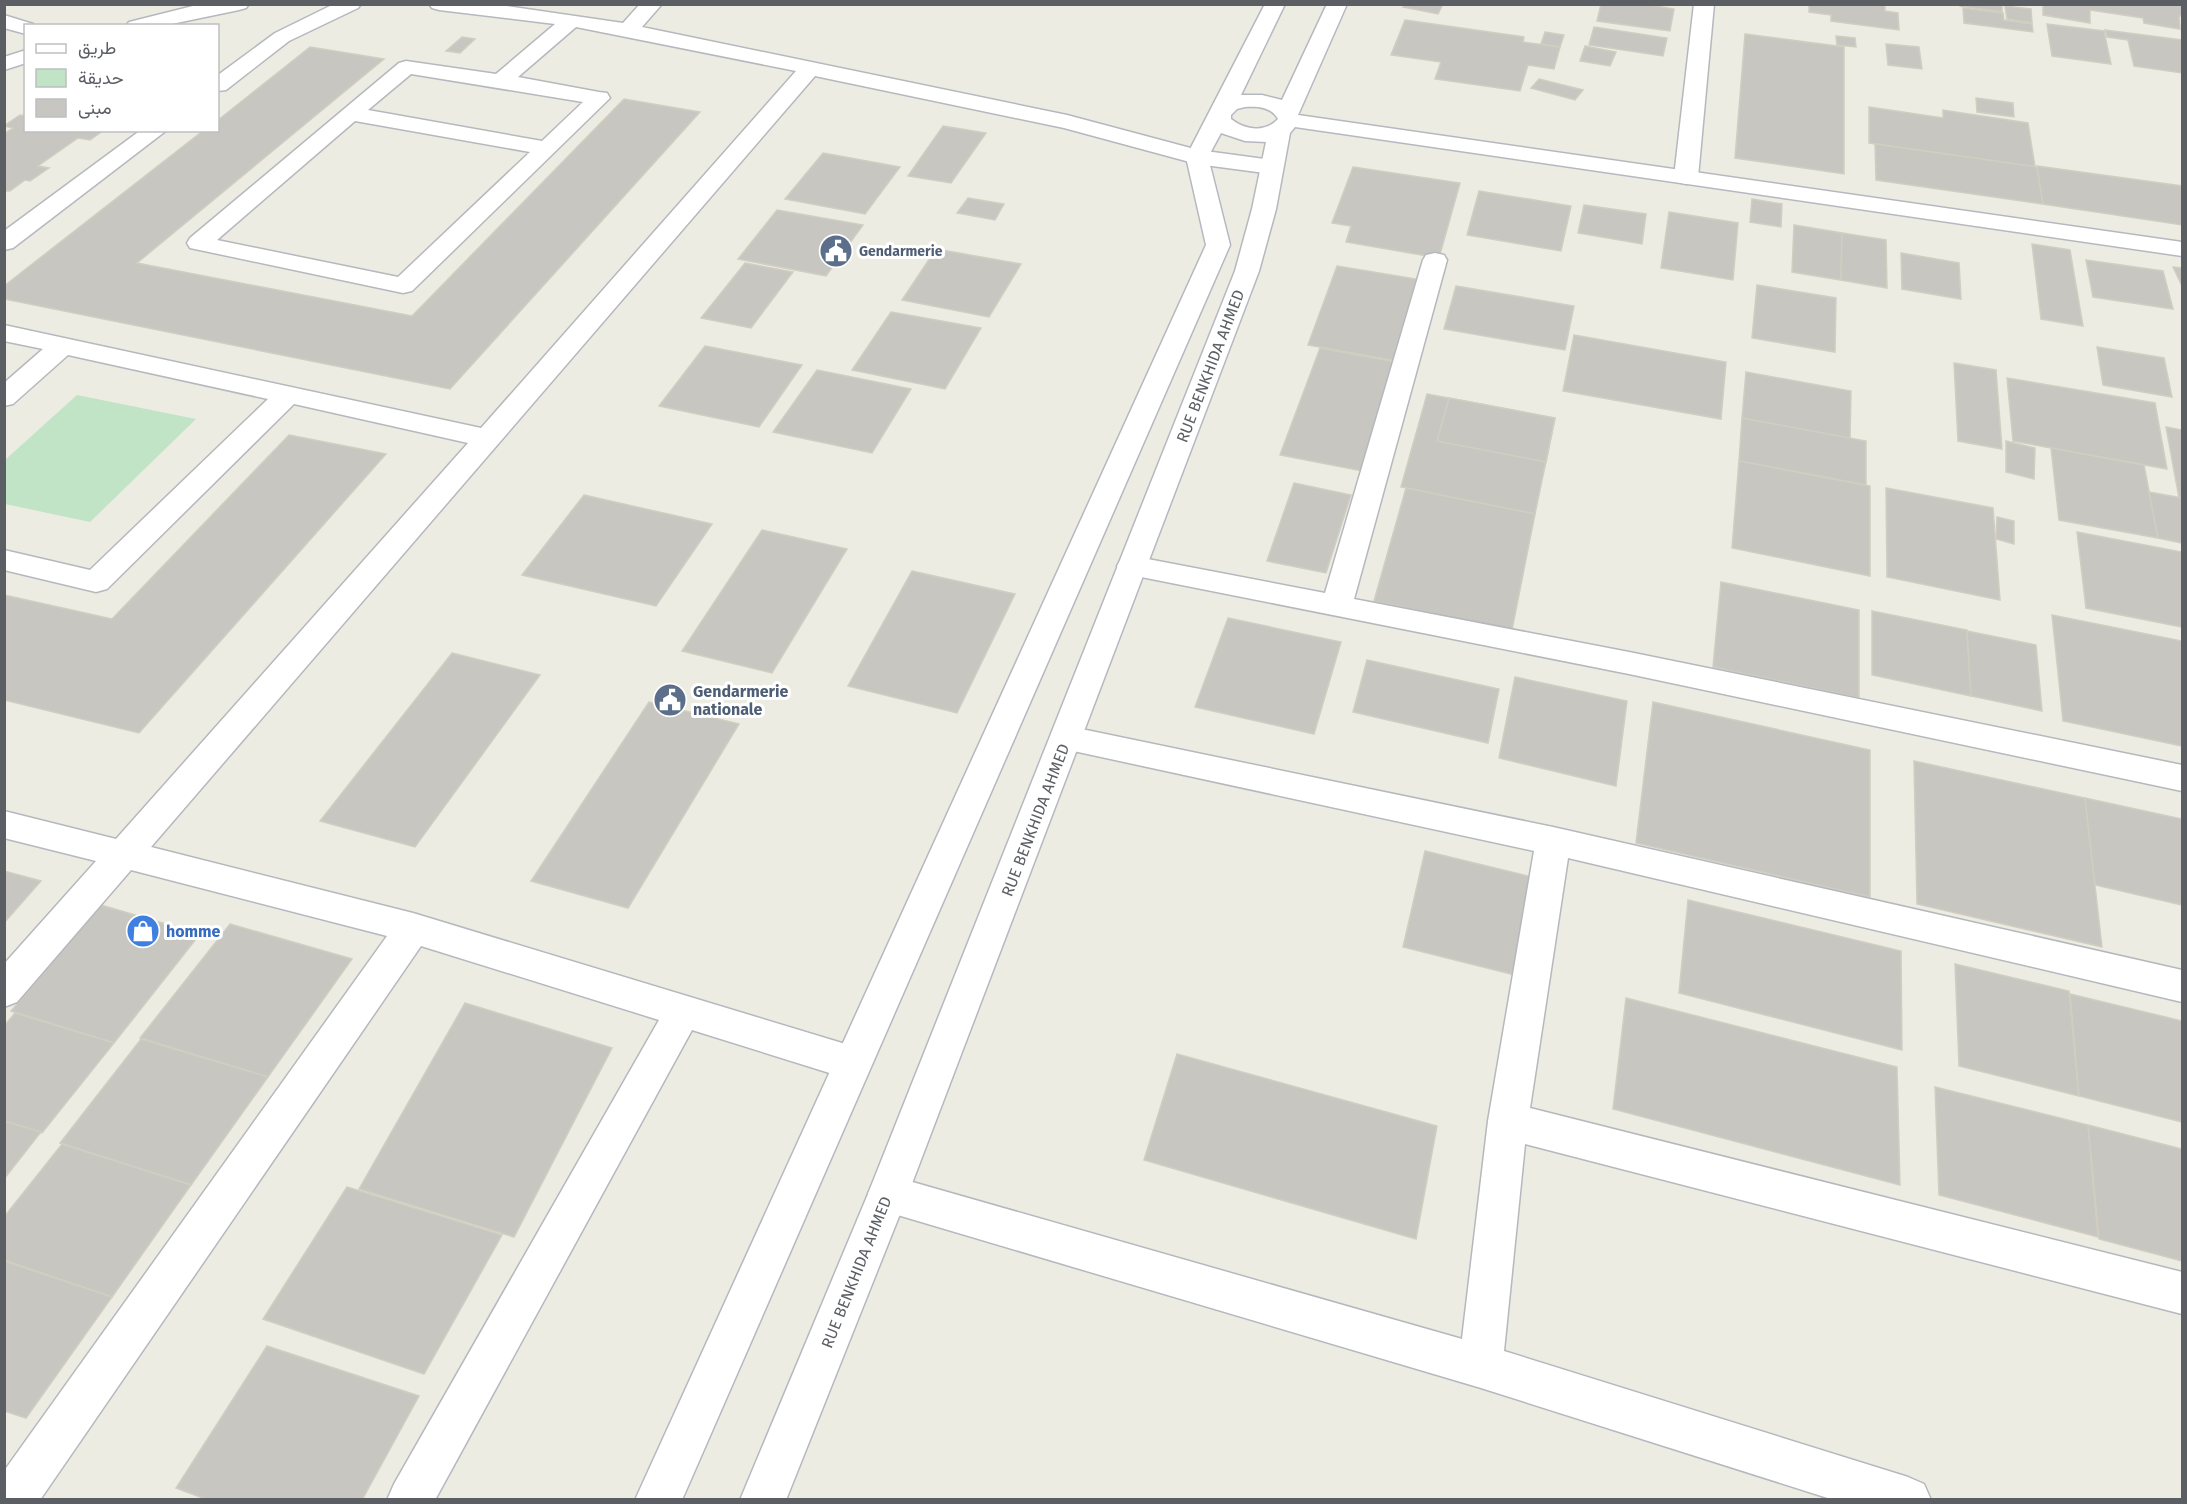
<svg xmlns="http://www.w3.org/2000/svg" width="2187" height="1504" viewBox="0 0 2187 1504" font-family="'Fira Sans',Vazirmatn,sans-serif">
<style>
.green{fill:#c0e4c5}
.building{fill:#c8c6c0;stroke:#d1cec1;stroke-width:1.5}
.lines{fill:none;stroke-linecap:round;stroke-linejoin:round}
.street-casing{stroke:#b5b8bd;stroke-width:3}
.secondary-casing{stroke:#b6b8bf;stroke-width:3}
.street{fill:#fff;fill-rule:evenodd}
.secondary{fill:#fff;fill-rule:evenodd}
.labels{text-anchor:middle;stroke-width:6;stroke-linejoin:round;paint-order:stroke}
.far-service-label{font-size:14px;font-weight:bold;fill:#4e5e75;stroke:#fff;text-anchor:start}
.street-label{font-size:16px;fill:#5b5e63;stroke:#fff}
.service-label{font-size:16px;font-weight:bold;fill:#4e5e75;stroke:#fff;text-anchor:start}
.shop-label{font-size:16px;font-weight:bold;fill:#366cbe;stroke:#fff;text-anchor:start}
</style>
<rect width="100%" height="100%" fill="#edece3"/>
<!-- green -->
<path class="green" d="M77,395L196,419L90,522L5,504V460Z"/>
<!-- building -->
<g class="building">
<path d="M1405,4H1443L1438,14L1403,7Z"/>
<path d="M1601,4H1644L1674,9L1670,31L1597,21Z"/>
<path d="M1809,4H1885V11L1898,13L1899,30L1831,21V15L1809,12Z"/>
<path d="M1960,4H2002V12L1960,6Z"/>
<path d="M2043,4H2177L2182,5V16H2179L2180,29L2144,23L2143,18L2090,10V23L2043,15Z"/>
<path d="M2005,6L2031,9L2032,23L2007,19Z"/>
<path d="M1963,8L2003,13L2004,20L2032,24L2033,32L1964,23Z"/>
<path d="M1405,20L1524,37L1523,42L1560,47L1554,69L1528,65L1520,91L1435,79L1441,62L1391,55Z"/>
<path d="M2047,24L2104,31L2111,64L2052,56Z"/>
<path d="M1594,27L1667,38L1663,56L1589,45Z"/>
<path d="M2105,30L2182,40V73L2134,66L2128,40L2107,37Z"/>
<path d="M1545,32L1564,35L1560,47L1541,44Z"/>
<path d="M1745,34L1844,47V174L1735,158Z"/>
<path d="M1836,36L1855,38L1856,47L1837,45Z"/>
<path d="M462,37L475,39L460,53L446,51Z"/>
<path d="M1886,44L1919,47L1922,69L1888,65Z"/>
<path d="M1585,46L1616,52L1610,66L1580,61Z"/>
<path d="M310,47L384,59L137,263L412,316L624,99L700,112L450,389L4,299V286L204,130H218V120Z"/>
<path d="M1539,79L1583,90L1575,100L1531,88Z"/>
<path d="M1976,98L2013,103L2014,117L1977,112Z"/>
<path d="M1869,107L1943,118V110L2028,123L2035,167L1869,143Z"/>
<path d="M20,115L26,116V130H104L90,140L78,138L38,166L49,168L30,181L25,180L10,191H4V134L13,128L4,126Z"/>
<path d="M943,126L986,133L951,183L908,176Z"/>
<path d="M1875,144L2037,167L2043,204L1876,180Z"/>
<path d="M823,153L900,167L865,214L785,199Z"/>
<path d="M2037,166L2182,186V225L2043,204Z"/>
<path d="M1353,167L1460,183L1439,258L1346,242L1351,226L1332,223Z"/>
<path d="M1479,191L1571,206L1561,251L1467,235Z"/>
<path d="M968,198L1004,204L995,220L957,213Z"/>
<path d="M1752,199L1782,204L1781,227L1750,222Z"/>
<path d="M1584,205L1646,214L1642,244L1578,233Z"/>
<path d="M777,210L863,225L826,276L738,259Z"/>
<path d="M1669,212L1738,223L1733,280L1661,268Z"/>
<path d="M1794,225L1842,233L1841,280L1792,272Z"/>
<path d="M1842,233L1886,240L1887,288L1841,280Z"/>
<path d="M2032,244L2070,250L2083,326L2041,319Z"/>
<path d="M936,249L1021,264L989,317L902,300Z"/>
<path d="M1901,253L1959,263L1961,299L1902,289Z"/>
<path d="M2086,260L2163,271L2173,309L2093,297Z"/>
<path d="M745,263L793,272L751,328L701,318Z"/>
<path d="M1337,266L1422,280L1396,361L1308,345Z"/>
<path d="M2173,267L2182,268V286Z"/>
<path d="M1757,285L1836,298L1835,352L1752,338Z"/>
<path d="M1456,286L1574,306L1565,350L1444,329Z"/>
<path d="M891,312L981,328L945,389L852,370Z"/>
<path d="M1574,335L1726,362L1721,419L1563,391Z"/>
<path d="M705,346L802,365L759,427L659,406Z"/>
<path d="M2097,347L2164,358L2172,397L2103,385Z"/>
<path d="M1320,348L1396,362L1362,471L1280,455Z"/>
<path d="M1954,363L1996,370L2002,449L1958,441Z"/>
<path d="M817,370L911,389L872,453L773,432Z"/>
<path d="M1746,372L1851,391L1850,439L1742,418Z"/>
<path d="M2007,378L2155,403L2167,469L2013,441Z"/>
<path d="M1427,394L1555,418L1535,514L1401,487Z"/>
<path d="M1449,398L1555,418L1546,462L1437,441Z"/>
<path d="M1742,418L1866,441V485L1739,461Z"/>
<path d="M2166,427L2182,430V498H2179Z"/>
<path d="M289,435L386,454L139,733L4,700V595L112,619Z"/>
<path d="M2006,441L2035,448L2034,479L2006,472Z"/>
<path d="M2051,448L2144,465L2158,538L2059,520Z"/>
<path d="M1739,461L1870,486V576L1732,548Z"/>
<path d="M1294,483L1351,495L1326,573L1267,561Z"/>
<path d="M1406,488L1535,514L1512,630L1374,601Z"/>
<path d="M1886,488L1993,508L2000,600L1887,577Z"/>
<path d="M2149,492L2182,498V543L2158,538Z"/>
<path d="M584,495L712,524L656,606L522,575Z"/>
<path d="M1997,517L2014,521V544L1996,539Z"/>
<path d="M762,530L847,549L772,673L682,651Z"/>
<path d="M2077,532L2182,552V627L2086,608Z"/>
<path d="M912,571L1015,594L957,713L848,686Z"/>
<path d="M1721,582L1859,610V698L1713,667Z"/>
<path d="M1872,611L1967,630L1971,696L1872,675Z"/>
<path d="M2052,615L2182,641V746L2063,721Z"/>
<path d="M1228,618L1341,642L1314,734L1195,707Z"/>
<path d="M1967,631L2036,645L2042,711L1971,696Z"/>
<path d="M452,653L540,675L415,847L320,821Z"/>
<path d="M1367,660L1499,689L1488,743L1353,712Z"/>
<path d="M1515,677L1627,701L1616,786L1499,758Z"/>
<path d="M649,702L739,724L628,908L531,881Z"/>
<path d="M1653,702L1870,750V897L1636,843Z"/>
<path d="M1914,761L2085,798L2102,947L1917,904Z"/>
<path d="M2085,798L2182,819V905L2095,885Z"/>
<path d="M1425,851L1536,878L1519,976L1403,947Z"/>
<path d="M4,871L41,881L4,923Z"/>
<path d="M1688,900L1901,951L1902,1050L1679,993Z"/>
<path d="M101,905L200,934L114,1043L11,1011Z"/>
<path d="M230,924L352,959L268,1077L140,1038Z"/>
<path d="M1955,964L2069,991L2079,1096L1959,1066Z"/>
<path d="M2070,994L2182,1021V1122L2079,1096Z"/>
<path d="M1626,998L1897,1067L1900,1185L1613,1109Z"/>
<path d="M465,1003L612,1048L514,1237L359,1189Z"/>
<path d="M15,1013L114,1043L42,1133L4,1121V1026Z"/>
<path d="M141,1039L268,1077L191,1185L60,1143Z"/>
<path d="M1177,1054L1437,1126L1416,1239L1144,1160Z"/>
<path d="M1935,1087L2088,1125L2098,1237L1939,1195Z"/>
<path d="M4,1121L41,1132L4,1179Z"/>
<path d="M2088,1125L2182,1149V1261L2099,1239Z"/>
<path d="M62,1144L191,1185L112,1297L4,1260V1217Z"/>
<path d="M347,1187L502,1235L424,1374L263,1319Z"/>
<path d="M4,1261L112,1297L26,1418L4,1411Z"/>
<path d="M267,1346L419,1396L362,1500H208L176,1488Z"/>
</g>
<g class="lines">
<!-- street casing -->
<g class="street-casing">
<g id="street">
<path d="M201,4H249L246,8L239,10L162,26H126L129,22Z"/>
<path d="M334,4H361L358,8L289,41L226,90L218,91V75L275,33Z"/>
<path d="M429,4H493L623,23L640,4H662L642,27L1067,115L1198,150L1272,160L1280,162L1283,167L1280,172L1272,174L1197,164L1064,128L815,76L151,847L413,913L852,1046L866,1051L871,1063L866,1075L852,1080L692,1030L435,1500H387L394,1484L659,1020L421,946L40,1500H4V1471L387,936L131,870L17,1002L4,1007V964L96,861L4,838V811L116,839L468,443L294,404L107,589L96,592L4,570V550L90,570L268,399L68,355L13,404L4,406V383L43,349L4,341V325L481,428L796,71L576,27L518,77L599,92L607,93L610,98L412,291L403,293L190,248L187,243L190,238L399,63L406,61L496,74L555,24L439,10L432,8ZM411,74L583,102L542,141L368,110ZM355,121L530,152L398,277L217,240Z"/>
<path d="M1694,4H1714L1698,177L1694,182L1686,184L1678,182L1674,177Z"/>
<path d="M4,15L33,24L34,26H26V34L4,28Z"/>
<path d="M26,50V63L4,70V57Z"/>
<path d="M141,130H167L13,248L4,250V231Z"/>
<path d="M1435,253L1444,255L1447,260L1354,599L1629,652L2182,765V791L1629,674L1121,573L1117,566L1121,559L1132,556L1325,593L1423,260L1426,255Z"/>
<path d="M1067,726L1553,827L2182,970V1002L1568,858L1530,1108L2182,1272V1314L1525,1144L1504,1351L1908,1477L1924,1484L1931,1500H1834L1481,1388L874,1208L868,1194L874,1180L888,1175L1462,1339L1488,1121L1534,851L1055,747L1051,738L1055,729Z"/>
</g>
</g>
<!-- secondary casing -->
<g class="secondary-casing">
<path id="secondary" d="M1265,4H1285L1241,95H1262L1282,100L1327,4H1347L1298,115L2182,242V256L1295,127L1290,133L1276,209L1259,271L908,1194L786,1500H740L868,1194L1235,271L1252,209L1266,142L1245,141L1221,133L1208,157L1230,245L682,1500H635L1206,245L1186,157ZM1245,107C1257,106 1272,107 1278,119C1265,133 1245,130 1231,119V115L1237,109Z"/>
</g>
<!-- street -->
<use href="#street" class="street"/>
<!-- secondary -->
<use href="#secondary" class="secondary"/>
</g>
<!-- icons -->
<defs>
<g id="civic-disc" transform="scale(1.725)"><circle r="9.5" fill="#5c6f8a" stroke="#fff"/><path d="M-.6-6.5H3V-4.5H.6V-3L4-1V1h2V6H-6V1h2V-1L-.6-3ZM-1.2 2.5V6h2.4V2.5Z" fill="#fff"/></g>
<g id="shop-disc" transform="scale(1.725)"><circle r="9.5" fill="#3f7fe0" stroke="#fff"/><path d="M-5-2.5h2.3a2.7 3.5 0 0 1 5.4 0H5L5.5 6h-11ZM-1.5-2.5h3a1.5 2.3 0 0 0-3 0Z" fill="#fff"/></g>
</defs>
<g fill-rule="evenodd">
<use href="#civic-disc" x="836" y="251"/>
<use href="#civic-disc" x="670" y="700"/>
<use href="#shop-disc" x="143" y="931"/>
</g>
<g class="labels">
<!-- far-service labels -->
<g class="far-service-label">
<text x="859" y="256">Gendarmerie</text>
</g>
<!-- street labels -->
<g class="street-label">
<text transform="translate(1210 366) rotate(-69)" y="6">RUE BENKHIDA AHMED</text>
<text transform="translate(1035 820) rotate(-69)" y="6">RUE BENKHIDA AHMED</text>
<text transform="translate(856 1272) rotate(-68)" y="6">RUE BENKHIDA AHMED</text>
</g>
<!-- service labels -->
<g class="service-label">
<text x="693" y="697">Gendarmerie<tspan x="693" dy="18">nationale</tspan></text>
</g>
<!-- shop labels -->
<g class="shop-label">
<text x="166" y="937">homme</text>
</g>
</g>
<!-- border -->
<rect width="2187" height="1504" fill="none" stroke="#5b5e63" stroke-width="12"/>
<!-- legend -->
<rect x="24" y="24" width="195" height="108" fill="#ffffff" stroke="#bdbfc1" stroke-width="1.5"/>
<rect x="36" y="44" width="30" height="9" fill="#ffffff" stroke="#bdbfc1" stroke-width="1.5"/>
<text x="78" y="54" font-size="18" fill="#5b5e63">طريق</text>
<rect x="36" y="69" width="30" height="18" fill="#c0e4c5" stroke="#bdbfc1" stroke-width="1.5"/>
<text x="78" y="84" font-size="18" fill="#5b5e63">حديقة</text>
<rect x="36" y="99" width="30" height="18" fill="#c8c6c0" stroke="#bdbfc1" stroke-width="1.5"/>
<text x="78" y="114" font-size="18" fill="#5b5e63">مبنى</text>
</svg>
